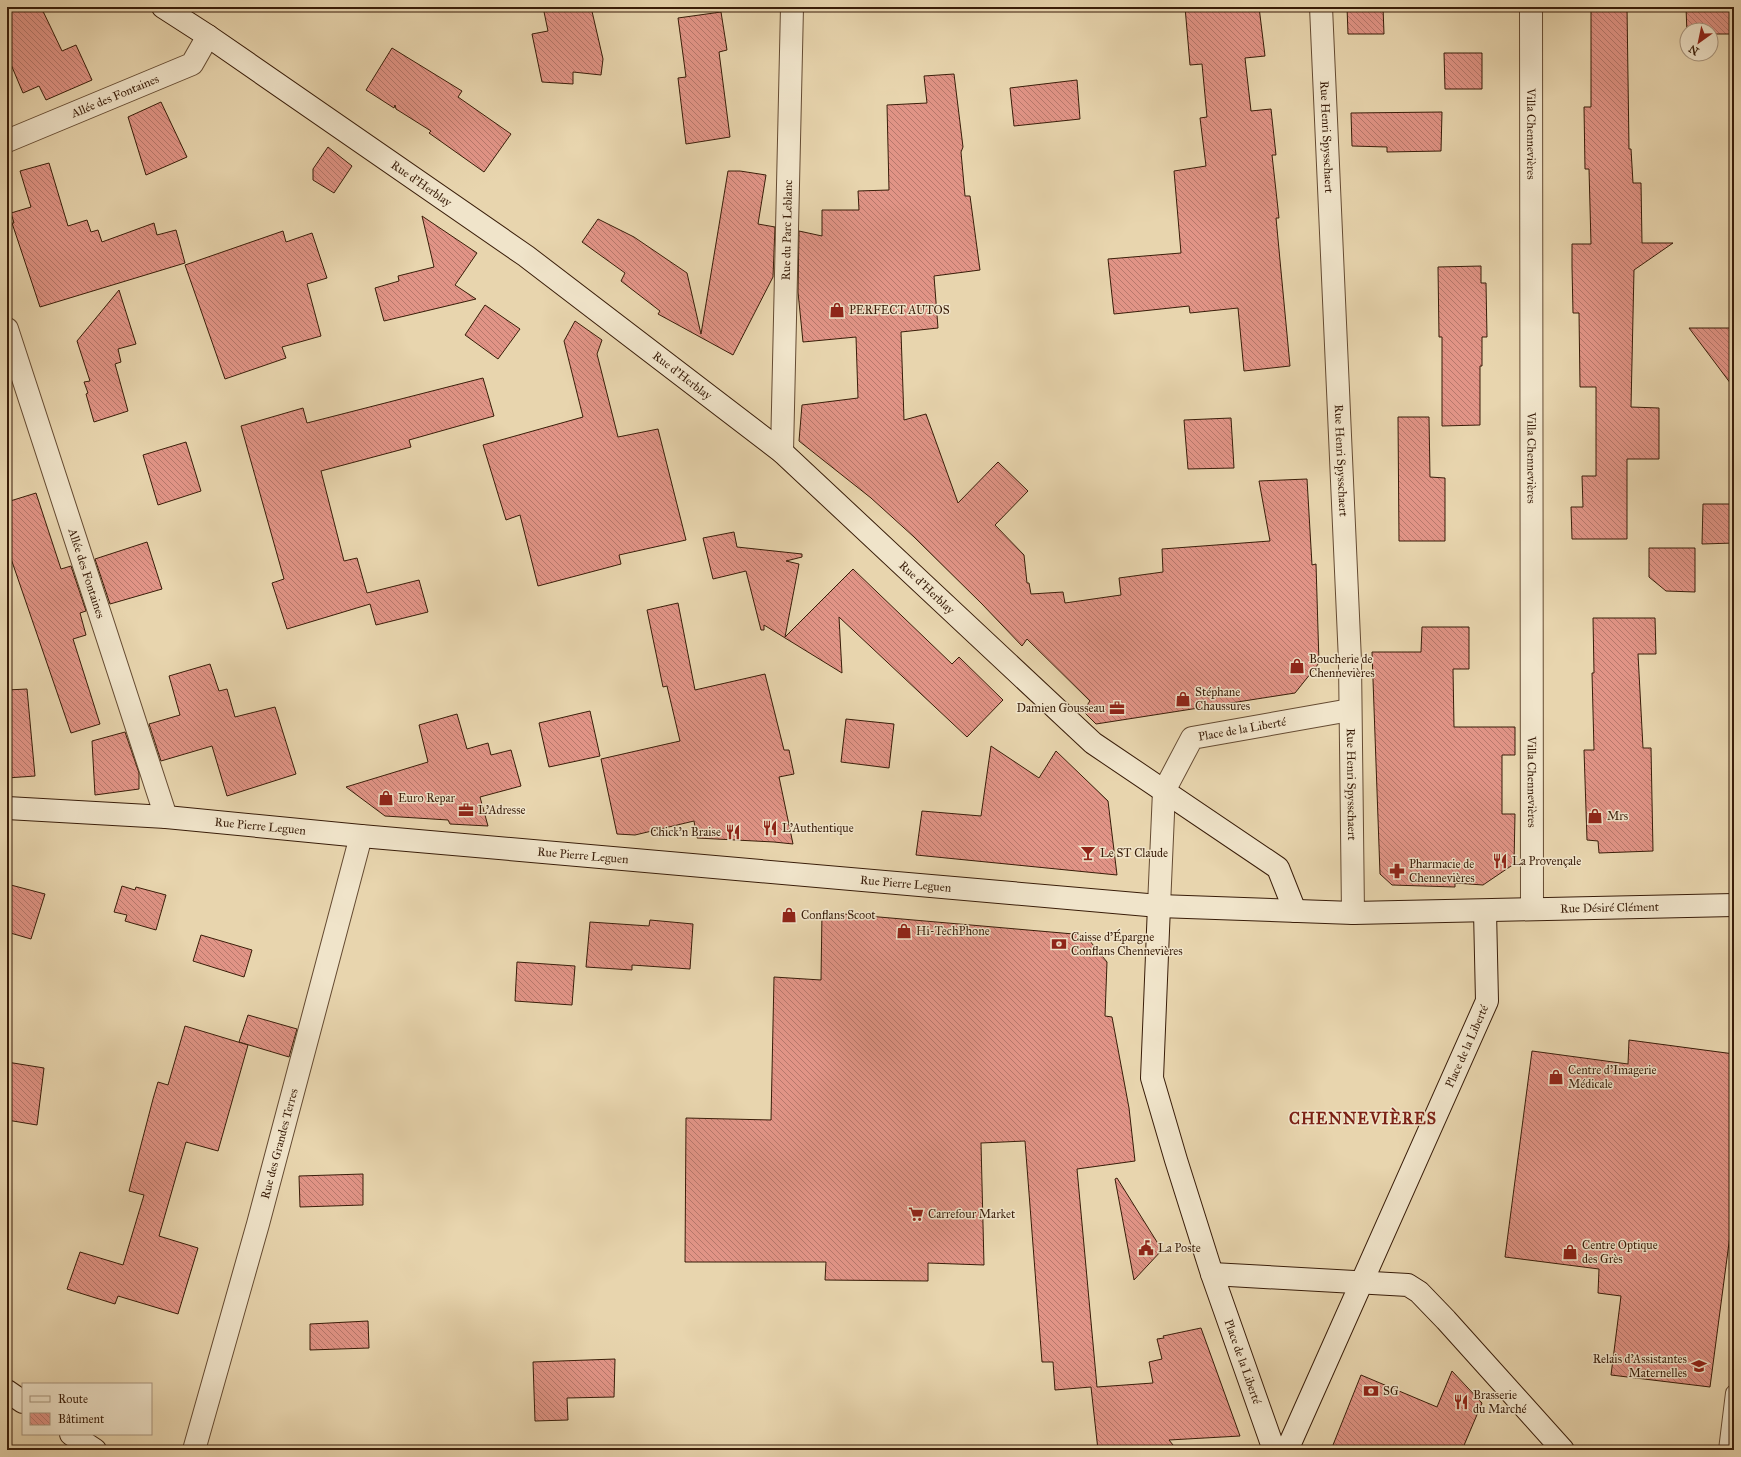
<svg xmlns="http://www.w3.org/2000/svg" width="1741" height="1457" viewBox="0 0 1741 1457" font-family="'IM FELL Great Primer',serif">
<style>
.building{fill:url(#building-back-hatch);stroke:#391d09}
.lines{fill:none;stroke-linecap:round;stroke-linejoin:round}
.lane-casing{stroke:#654b32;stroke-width:18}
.street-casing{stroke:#654b32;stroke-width:24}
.secondary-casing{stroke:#391d09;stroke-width:24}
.lane{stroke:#f0e4ca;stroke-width:16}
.street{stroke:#f0e4ca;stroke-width:22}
.secondary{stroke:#f0e4ca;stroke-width:22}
.labels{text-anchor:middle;stroke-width:3;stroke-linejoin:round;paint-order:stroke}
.street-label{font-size:12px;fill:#391d09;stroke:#f0e4ca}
.poi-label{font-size:12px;fill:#391d09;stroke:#f0e4ca;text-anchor:start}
.district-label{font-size:16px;font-weight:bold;letter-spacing:1px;fill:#7a1f14;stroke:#f0e4ca}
</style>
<defs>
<pattern id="building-back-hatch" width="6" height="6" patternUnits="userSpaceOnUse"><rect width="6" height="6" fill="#e19486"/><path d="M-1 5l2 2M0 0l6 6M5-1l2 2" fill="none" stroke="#b7786c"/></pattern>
</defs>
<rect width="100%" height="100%" fill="#e8d5ae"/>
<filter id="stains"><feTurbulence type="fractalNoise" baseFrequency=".005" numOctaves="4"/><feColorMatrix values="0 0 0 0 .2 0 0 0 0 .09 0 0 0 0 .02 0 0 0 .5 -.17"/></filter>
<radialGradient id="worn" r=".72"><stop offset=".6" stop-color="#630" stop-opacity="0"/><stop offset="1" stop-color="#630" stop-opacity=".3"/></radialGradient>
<!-- building -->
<g class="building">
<path d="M7,7H41L62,51L76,45L92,80L46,100L39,86L23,93L7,55Z"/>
<path d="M543,7H591L603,59L601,75L573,72V84L542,82L532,34L548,31Z"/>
<path d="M1185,7H1259L1265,56L1245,58L1251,111L1271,109L1276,155H1272L1279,218H1276L1290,366L1244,371L1238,308L1190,313L1189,306L1114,314L1108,259L1181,253L1174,171L1206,166L1200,118L1207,117L1202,64L1190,65Z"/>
<path d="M1347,7H1383L1384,34H1348Z"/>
<path d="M1591,7H1627L1629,149H1631L1633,183H1641L1642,243H1673L1634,270L1631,407L1659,408V459H1627V539H1572L1571,507H1583L1582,476H1596V387H1580L1579,313H1573L1572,267V244H1591L1589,169H1585L1584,107H1591Z"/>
<path d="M1686,7H1734V34H1711V30H1687V34Z"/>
<path d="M721,12L727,50L719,52L730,137L686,144L678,78L686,77L678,18Z"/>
<path d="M392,48L462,91L458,97L511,134L484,172L429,133L431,131L396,109L395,105L394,108L366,90Z"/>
<path d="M1444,53H1482V89H1445Z"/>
<path d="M954,74L963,147L961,152L965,196H970L980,270L934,276L938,328L901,332L904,420L926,414L958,503L998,462L1028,491L995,525L1024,555L1027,583H1029L1031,594L1063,592L1065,603L1121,595L1119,578L1163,572L1162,549L1270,541L1259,481L1307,479L1312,565L1316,564L1319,663L1295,693L1096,724L1083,711L1090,701L1027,639L1022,646L982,604L914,537L871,498L799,441L802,405L858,398L856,337L803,342L798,292L799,231L822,236V210H859L858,191L889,190L887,105L927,103L924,76Z"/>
<path d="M1077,80L1080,119L1014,126L1010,88Z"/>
<path d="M161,102L187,157L146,175L128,117Z"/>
<path d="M1442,112L1441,151L1387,152V147L1352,146L1351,113Z"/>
<path d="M328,147L352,166L334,193L313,180V169Z"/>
<path d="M49,163L68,226L87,220L91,232L98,230L102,242L154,223L157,235L176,230L185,263L40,307L12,223H14L11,213L31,207L20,171Z"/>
<path d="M728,171H740L766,175L758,224L775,227L773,277L733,355L658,314L660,311L621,281L625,273L582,242L598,219L634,237L687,273L701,334Z"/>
<path d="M422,216L477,253L455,285L476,299L384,321L375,288L399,281L398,276L434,267Z"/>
<path d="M283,231L286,242L312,233L327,278L307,284L321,336L282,347L286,358L225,379L185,265Z"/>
<path d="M1481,266V283H1486L1487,337H1482V366H1480V425L1442,426V337H1439L1438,267Z"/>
<path d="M119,290L136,344L118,349L121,362L115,364L128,411L94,422L86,394L88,393L84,382L90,381L77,341Z"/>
<path d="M485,305L520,329L498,359L465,335Z"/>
<path d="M575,321L602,340L597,354L618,437L658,429L686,540L619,555L621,564L538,586L520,515L506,520L483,445L583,417L564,341Z"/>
<path d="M1689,328H1734V388Z"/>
<path d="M483,378L494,416L409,440L411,447L321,471L344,561L357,558L367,593L419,580L428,612L376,625L370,604L287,629L272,583L284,579L241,426L303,408L307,423Z"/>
<path d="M1398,417H1429L1430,477L1445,478V541H1399Z"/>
<path d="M1231,418L1234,468L1188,469L1184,420Z"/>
<path d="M186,442L201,491L158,505L143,455Z"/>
<path d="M36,493L61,569L71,566L86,611L80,613L86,635L73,639L100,724L71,733L7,547V502Z"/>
<path d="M1703,504H1734V543L1702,544Z"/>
<path d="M734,532L737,547L802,554V557L786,561L799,564L785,637L853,569L952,664L959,657L1003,700L967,737L839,617L842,673L764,625V630H761L746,571L713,579L703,538Z"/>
<path d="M147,542L162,589L110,604L95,559Z"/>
<path d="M1649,548H1695V592L1666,591L1649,577Z"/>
<path d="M678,603L695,690L765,674L784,750H789L794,774L779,777L793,844L774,842L697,838L694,821L635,835L617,834L601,759L680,741L667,686L663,687L647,610Z"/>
<path d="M1593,618H1655L1656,654H1638L1643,748H1651L1653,851L1599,853L1598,841L1587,840L1584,750H1594L1592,673H1594Z"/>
<path d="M1422,627H1469V669H1453L1454,727H1515V755H1502V814H1515L1514,864L1483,885L1455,883V887L1392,885L1380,874L1372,652H1421Z"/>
<path d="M210,664L219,691L227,689L235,717L275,707L296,774L227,796L212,746L161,761L149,724L180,715L169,676Z"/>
<path d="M27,689L35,776L7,778V690Z"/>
<path d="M590,711L600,756L549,767L539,723Z"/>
<path d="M457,714L467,749L488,743L491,755L511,750L521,786L480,797L488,826L450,824L448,820L385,816L346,787L428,762L419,725Z"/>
<path d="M846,719L894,724L889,768L841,762Z"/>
<path d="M125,732L139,773V789L95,795L92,741Z"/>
<path d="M991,746L1039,778L1056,751L1108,801L1117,875L916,855L922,811L981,816Z"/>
<path d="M7,884L45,894L31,939L7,932Z"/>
<path d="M122,886L135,890L136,887L166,895L156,930L125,921L127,915L114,912Z"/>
<path d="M822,912L1085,935L1107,962L1105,1016L1112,1017L1129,1108L1135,1161L1077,1169L1097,1387L1153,1383L1149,1362L1162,1359L1157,1339L1164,1338L1163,1336L1201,1328L1240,1436L1169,1440L1177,1450H1098L1091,1387L1055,1390L1053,1362H1042L1025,1141L981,1143L984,1265L928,1263V1281L825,1280L826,1262H685L686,1118L771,1120L774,977L821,980Z"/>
<path d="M650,920L693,924L690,969L632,965V970L586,967L590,922L649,926Z"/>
<path d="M201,935L252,950L244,977L193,961Z"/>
<path d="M517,962L575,966L572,1005L515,1001Z"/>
<path d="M248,1015L297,1029L289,1057L239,1042Z"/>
<path d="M185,1026L248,1045L218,1151L186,1142L159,1236L198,1248L178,1314L118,1296L115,1304L67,1289L80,1252L123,1265L144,1195L129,1191L153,1099L158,1082L168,1085Z"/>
<path d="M1629,1040L1734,1054V1205L1710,1387L1611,1375L1621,1296L1598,1293L1599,1269L1505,1257L1532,1051L1628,1064Z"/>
<path d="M7,1062L44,1068L37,1125L7,1120Z"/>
<path d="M363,1174V1205L300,1207L299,1176Z"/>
<path d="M1117,1178L1162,1250L1134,1280L1115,1179Z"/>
<path d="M368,1321L369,1348L310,1350V1324Z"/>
<path d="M615,1359L614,1397L567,1398L568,1420L535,1421L533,1362Z"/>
<path d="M1452,1371L1482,1403L1462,1450H1331L1361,1375L1437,1407Z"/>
</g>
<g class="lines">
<!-- lane casing -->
<g class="lane-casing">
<path id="lane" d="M1727,1450L1734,1393"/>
</g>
<!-- street casing -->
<g class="street-casing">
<g id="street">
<path id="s1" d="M1321,7L1350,661L1353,913"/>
<path id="s2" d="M1531,7L1532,909"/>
<path id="s3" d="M7,141L192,64L208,36"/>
<path id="s4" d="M7,329L166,817"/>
<path id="s5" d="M782,452L792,7"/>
<path id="s6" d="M1159,906L1164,791L1192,738L1350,710"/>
<path id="s7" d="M194,1450L258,1224L361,836"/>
</g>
</g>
<!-- secondary casing -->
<g class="secondary-casing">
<g id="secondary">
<path id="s8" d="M163,7L208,36L526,256L782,452L1093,743L1278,868L1295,911"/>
<path id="s9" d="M7,808L166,817L361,836L1159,906L1353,913L1734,905"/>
<path id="s10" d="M1159,906L1152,1078L1176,1160L1212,1274L1274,1450"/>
<path d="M1212,1274L1408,1285L1419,1292L1446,1320L1563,1450"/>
<path d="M7,1391L23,1402"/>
<path d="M71,1434L95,1450"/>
<path id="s11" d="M1287,1450L1487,1001L1485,911"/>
</g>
</g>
<!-- lane -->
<use href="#lane" class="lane"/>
<!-- street -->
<use href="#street" class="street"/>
<!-- secondary -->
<use href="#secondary" class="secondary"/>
</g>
<!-- icons -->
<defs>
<g id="shop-bare" transform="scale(1.2)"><path d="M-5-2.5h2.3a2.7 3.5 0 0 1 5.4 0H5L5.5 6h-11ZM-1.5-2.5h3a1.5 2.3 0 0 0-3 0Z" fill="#8f2418" stroke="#f0e4ca" stroke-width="2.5" paint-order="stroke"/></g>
<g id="office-bare" transform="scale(1.2)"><path d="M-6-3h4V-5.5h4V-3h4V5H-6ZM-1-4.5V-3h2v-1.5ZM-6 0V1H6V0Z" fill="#8f2418" stroke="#f0e4ca" stroke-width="2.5" paint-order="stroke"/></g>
<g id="restaurant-bare" transform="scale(1.2)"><path d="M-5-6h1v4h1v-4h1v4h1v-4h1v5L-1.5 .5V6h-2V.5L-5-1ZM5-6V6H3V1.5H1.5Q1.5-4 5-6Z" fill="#8f2418" stroke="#f0e4ca" stroke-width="2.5" paint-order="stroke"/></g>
<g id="bar-bare" transform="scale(1.2)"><path d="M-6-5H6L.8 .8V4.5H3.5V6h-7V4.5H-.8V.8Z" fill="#8f2418" stroke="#f0e4ca" stroke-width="2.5" paint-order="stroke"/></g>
<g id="pharmacy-bare" transform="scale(1.2)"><path d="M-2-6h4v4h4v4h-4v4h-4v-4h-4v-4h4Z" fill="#8f2418" stroke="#f0e4ca" stroke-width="2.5" paint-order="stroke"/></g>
<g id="bank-bare" transform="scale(1.2)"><path d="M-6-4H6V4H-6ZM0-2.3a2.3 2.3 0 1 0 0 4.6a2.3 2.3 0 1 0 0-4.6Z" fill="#8f2418" stroke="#f0e4ca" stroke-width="2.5" paint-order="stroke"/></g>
<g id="supermarket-bare" transform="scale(1.2)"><path d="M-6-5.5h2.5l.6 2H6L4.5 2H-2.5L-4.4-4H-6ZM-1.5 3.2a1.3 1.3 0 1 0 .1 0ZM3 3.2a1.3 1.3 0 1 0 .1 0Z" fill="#8f2418" stroke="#f0e4ca" stroke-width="2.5" paint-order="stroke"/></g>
<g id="civic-bare" transform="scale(1.2)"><path d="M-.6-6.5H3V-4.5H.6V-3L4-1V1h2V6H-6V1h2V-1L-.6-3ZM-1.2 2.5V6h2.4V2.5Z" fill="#8f2418" stroke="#f0e4ca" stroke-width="2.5" paint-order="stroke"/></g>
<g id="school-bare" transform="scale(1.2)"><path d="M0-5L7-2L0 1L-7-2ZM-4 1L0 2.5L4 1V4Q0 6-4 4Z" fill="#8f2418" stroke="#f0e4ca" stroke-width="2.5" paint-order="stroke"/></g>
</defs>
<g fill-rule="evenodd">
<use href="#shop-bare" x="837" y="310"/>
<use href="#shop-bare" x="1297" y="666"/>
<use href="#shop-bare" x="1183" y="699"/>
<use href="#office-bare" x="1117" y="708"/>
<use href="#shop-bare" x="386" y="798"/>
<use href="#office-bare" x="466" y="810"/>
<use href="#shop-bare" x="1595" y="816"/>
<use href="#restaurant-bare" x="770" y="828"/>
<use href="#restaurant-bare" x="733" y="832"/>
<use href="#bar-bare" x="1088" y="853"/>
<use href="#restaurant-bare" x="1500" y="861"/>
<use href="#pharmacy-bare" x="1397" y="871"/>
<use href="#shop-bare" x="789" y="915"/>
<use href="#shop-bare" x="904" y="931"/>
<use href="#bank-bare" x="1059" y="944"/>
<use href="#shop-bare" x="1556" y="1077"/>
<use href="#supermarket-bare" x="916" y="1214"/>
<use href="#civic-bare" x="1146" y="1248"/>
<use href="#shop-bare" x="1570" y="1252"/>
<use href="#school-bare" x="1699" y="1366"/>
<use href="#bank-bare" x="1371" y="1391"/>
<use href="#restaurant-bare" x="1461" y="1402"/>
</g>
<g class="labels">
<!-- street labels -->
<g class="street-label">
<text dy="4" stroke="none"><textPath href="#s3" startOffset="117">Allée des Fontaines</textPath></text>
<text dy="4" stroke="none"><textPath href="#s2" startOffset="127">Villa Chennevières</textPath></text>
<text dy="4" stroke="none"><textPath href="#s1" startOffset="130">Rue Henri Spysschaert</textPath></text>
<text dy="4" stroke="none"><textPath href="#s8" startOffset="313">Rue d'Herblay</textPath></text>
<text dy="4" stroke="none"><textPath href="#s5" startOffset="222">Rue du Parc Leblanc</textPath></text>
<text dy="4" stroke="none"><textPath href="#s8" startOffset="637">Rue d'Herblay</textPath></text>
<text dy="4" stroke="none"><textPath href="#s2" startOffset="451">Villa Chennevières</textPath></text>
<text dy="4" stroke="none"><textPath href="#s1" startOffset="454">Rue Henri Spysschaert</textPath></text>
<text dy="4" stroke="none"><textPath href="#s4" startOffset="257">Allée des Fontaines</textPath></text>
<text dy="4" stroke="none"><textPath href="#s8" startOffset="961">Rue d'Herblay</textPath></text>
<text dy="4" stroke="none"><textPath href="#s6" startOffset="226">Place de la Liberté</textPath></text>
<text dy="4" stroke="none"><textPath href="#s2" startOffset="775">Villa Chennevières</textPath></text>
<text dy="4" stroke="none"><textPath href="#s1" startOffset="778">Rue Henri Spysschaert</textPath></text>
<text dy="4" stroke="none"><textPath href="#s9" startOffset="254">Rue Pierre Leguen</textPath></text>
<text dy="4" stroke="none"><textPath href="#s9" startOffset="578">Rue Pierre Leguen</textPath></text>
<text dy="4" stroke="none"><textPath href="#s9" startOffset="902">Rue Pierre Leguen</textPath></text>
<text dy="4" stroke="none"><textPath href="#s9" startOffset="1607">Rue Désiré Clément</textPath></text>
<text dy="4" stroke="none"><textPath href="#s11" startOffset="442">Place de la Liberté</textPath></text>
<text dy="4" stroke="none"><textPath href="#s7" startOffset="318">Rue des Grandes Terres</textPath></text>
<text dy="4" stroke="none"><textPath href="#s10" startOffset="470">Place de la Liberté</textPath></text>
</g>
<!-- poi labels -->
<g class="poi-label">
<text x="849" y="314">PERFECT AUTOS</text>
<text x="1309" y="663">Boucherie de<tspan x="1309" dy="14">Chennevières</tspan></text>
<text x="1195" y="696">Stéphane<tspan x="1195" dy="14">Chaussures</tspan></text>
<text x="1105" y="712" text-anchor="end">Damien Gousseau</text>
<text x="398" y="802">Euro Repar</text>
<text x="478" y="814">L'Adresse</text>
<text x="1607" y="820">Mrs</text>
<text x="782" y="832">L’Authentique</text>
<text x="721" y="836" text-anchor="end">Chick’n Braise</text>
<text x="1100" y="857">Le ST Claude</text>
<text x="1512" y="865">La Provençale</text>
<text x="1409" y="868">Pharmacie de<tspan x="1409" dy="14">Chennevières</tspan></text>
<text x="801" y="919">Conflans Scoot</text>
<text x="916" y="935">Hi-TechPhone</text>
<text x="1071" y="941">Caisse d'Épargne<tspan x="1071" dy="14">Conflans Chennevières</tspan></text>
<text x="1568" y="1074">Centre d’Imagerie<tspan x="1568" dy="14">Médicale</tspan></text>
<text x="928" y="1218">Carrefour Market</text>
<text x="1582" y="1249">Centre Optique<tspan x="1582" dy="14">des Grès</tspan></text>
<text x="1158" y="1252">La Poste</text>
<text x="1687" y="1363" text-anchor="end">Relais d’Assistantes<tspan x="1687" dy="14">Maternelles</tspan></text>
<text x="1383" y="1395">SG</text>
<text x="1473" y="1399">Brasserie<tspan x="1473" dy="14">du Marché</tspan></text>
</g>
<!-- district labels -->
<g class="district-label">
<text x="1363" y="1124">CHENNEVIÈRES</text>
</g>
</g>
<!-- margin -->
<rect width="1741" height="1457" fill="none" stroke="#e8d5ae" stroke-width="24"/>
<rect x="8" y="8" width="1725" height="1441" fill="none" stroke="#391d09" stroke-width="2"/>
<rect x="12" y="12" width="1717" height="1433" fill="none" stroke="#391d09"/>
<!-- legend -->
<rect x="22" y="1383" width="130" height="52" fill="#f0e4ca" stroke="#a7947d"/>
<rect x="30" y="1396" width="20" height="6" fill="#f0e4ca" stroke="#a7947d"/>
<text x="58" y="1403" font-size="12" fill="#391d09">Route</text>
<rect x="30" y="1413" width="20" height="12" fill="url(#building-back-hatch)" stroke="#a7947d"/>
<text x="58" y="1423" font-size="12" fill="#391d09">Bâtiment</text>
<!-- north arrow -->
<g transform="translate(1699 42) rotate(213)"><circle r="19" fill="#f0e4ca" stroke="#a7947d"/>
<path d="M0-3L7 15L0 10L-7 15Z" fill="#8f2418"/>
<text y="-6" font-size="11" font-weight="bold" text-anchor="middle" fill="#391d09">N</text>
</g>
<rect width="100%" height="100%" filter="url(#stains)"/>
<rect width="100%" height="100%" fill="url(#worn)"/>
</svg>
